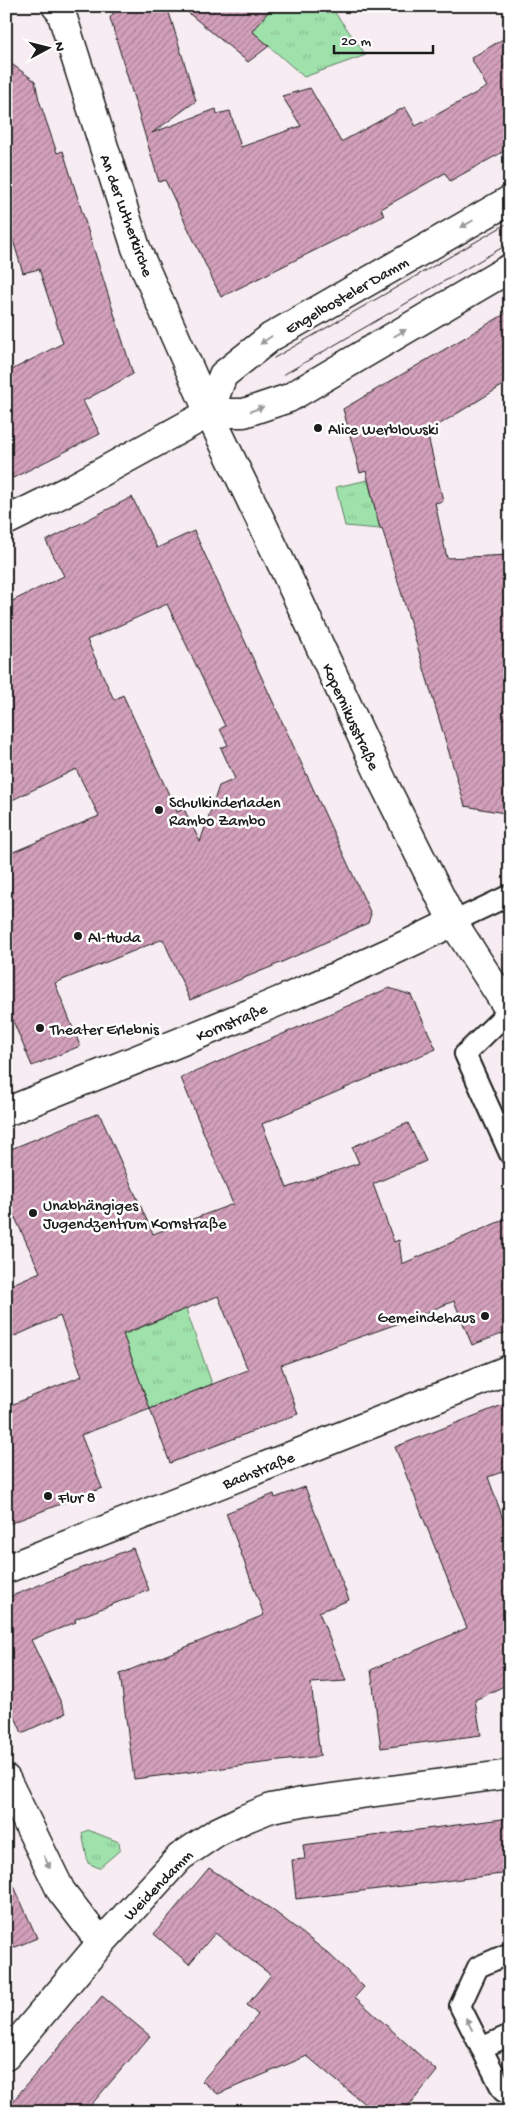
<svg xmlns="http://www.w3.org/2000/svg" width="516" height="2118" viewBox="0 0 516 2118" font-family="'Gochi Hand',sans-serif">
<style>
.grass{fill:url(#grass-tufts);stroke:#5e7e64}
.building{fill:url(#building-hatch);stroke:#1c1c1c;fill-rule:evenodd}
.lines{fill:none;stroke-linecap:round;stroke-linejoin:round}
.lane-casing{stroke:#1c1c1c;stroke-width:24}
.street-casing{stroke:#1c1c1c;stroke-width:31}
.secondary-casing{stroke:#1c1c1c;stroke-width:31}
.lane{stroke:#fff;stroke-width:20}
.street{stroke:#fff;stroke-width:28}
.secondary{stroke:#fff;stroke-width:28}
.tram{stroke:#1c1c1c;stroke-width:1}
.oneway{fill:#999}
.poi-dot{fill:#1c1c1c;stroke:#fff;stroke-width:2}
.labels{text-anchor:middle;stroke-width:5;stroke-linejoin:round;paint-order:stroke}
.street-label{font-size:16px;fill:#1c1c1c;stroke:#fff}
.poi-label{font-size:16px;fill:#1c1c1c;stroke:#fff;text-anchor:start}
</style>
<defs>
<pattern id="grass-tufts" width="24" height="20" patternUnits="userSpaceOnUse" patternTransform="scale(1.25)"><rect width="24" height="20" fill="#9fe1ab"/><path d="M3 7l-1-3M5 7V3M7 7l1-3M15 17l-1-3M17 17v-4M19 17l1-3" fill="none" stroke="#88c093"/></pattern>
<pattern id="building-hatch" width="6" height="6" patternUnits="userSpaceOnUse" patternTransform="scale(1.25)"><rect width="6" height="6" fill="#d3a0bb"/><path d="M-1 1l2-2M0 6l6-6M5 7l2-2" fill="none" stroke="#aa8297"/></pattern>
</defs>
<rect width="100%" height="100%" fill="#f6ecf1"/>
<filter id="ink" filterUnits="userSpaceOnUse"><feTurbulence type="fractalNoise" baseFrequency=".02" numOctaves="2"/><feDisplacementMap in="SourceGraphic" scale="10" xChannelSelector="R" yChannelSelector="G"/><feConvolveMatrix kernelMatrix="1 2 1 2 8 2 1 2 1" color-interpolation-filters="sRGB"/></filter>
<g filter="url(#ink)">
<!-- grass -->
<g class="grass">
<path d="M263,6H330L366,55L304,77L252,31L267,13Z"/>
<path d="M368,480L380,529L345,526L336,487Z"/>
<path d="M186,1309L212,1384L150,1409L123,1335Z"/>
<path d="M88,1830L119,1842L120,1850L99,1868L88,1863L82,1833Z"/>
</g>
<!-- building -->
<g class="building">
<path d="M118,6H167L196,101L152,133L216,109L217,114L230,111L241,147L301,126L282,96L310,88L341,142L405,107L416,126L487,87L471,58L510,35V148L450,181L445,173L381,209L384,216L221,297L165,180L159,182L110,18Z"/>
<path d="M180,6H273L252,31L269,46L248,62Z"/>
<path d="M6,60L35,81L39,100L57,153L63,151L133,374L83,401L100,434L13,478L6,463V373L63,343L39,269L23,273L6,217Z"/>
<path d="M510,311V381L427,432L443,501L435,503L447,558L510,555V814L465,806L382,528L380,529L366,471L360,473L343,409Z"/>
<path d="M132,497L157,548L194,531L371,914L368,923L271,967L190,1000L163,939L55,983L80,1046L32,1066L6,1004V855L99,816L76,769L6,803V604L64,576L46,541ZM167,604L225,726L220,729L228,745L221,748L235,779L219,786L200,842L184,809L177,812L123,695L114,700L87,640Z"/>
<path d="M389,988L411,995L436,1049L262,1124L287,1188L359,1163L352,1147L408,1123L426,1161L373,1184L394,1242L399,1240L402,1264L510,1217V1331L472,1345L454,1301L405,1321L281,1365L298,1414L170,1463L150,1409L81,1435L102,1488L6,1525V1407L82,1376L60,1316L6,1340V1287L40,1272L6,1198V1151L99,1113L153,1234L233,1204L181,1078ZM218,1296L248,1370L150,1409L123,1334Z"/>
<path d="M510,1402V1469L488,1477L510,1538V1683L475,1700L481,1735L381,1748L371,1670L467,1628L395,1447Z"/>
<path d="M305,1487L349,1600L319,1612L346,1681L311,1683L320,1756L134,1779L120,1674L264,1615L226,1513L274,1494L275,1498Z"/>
<path d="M133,1548L149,1590L75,1619L76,1622L31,1640L66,1713L22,1733L6,1696V1591L9,1597Z"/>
<path d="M510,1818V1873L296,1899L292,1860L305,1859L303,1845Z"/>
<path d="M6,1868L37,1938L6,1951Z"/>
<path d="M209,1868L274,1911L329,1954L364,1987L355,1997L437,2071L404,2112H374L307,2056L218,2094L202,2081L258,2015L247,2005L271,1975L215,1933L189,1964L154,1934Z"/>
<path d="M102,1996L150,2036L85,2112H6V2109Z"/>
</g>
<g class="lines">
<!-- lane casing -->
<g class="lane-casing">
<g id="lane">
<path d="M453,922L510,895"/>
<path d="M509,1011L465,1054L510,1154"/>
<path d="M510,1953L478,1967L460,2006L503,2091L510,2095"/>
<path d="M481,2048L510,2035"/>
</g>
</g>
<!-- street casing -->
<g class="street-casing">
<g id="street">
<path d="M56,6L61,12L136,248L209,413L285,571L383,782L453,922L510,1011"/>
<path d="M209,413L223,375L271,337L510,200"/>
<path d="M6,521L73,488L209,413H244L289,398L510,268"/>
<path d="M6,1112C156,1051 308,994 453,922"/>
<path d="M6,1569L510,1369"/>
<path d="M6,1779L61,1891L101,1943"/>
</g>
</g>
<!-- secondary casing -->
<g class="secondary-casing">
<path id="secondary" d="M6,2056L101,1943L180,1857L217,1832L244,1819L271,1808L302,1802L510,1774"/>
</g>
<!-- lane -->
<use href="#lane" class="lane"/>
<!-- street -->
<use href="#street" class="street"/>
<!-- secondary -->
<use href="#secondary" class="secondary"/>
<!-- tram -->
<g class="tram">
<path d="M274,358L510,222"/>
<path d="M283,375L510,243"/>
</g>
</g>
<!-- one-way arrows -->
<defs><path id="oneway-solid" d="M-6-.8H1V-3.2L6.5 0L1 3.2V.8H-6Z" transform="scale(1.25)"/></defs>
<g class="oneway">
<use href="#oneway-solid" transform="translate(467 224) rotate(150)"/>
<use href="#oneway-solid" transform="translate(400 333) rotate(-30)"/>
<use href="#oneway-solid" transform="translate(266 340) rotate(145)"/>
<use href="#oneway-solid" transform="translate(257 409) rotate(-19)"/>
<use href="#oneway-solid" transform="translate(47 1862) rotate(63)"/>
<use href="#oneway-solid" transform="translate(469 2024) rotate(-117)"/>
</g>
</g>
<!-- markers -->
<g class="poi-dot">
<circle cx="318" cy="428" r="5"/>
<circle cx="159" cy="810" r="5"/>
<circle cx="78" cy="936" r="5"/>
<circle cx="40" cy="1028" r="5"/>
<circle cx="33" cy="1213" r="5"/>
<circle cx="485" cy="1316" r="5"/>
<circle cx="48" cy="1496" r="5"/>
</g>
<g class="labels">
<!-- street labels -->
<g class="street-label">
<text transform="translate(128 215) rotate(70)" y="6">An der Lutherkirche</text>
<text transform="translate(346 294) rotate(-30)" y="6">Engelbosteler Damm</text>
<text transform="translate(352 716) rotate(65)" y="6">Kopernikusstraße</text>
<text transform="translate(231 1021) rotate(-23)" y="6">Kornstraße</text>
<text transform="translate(258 1469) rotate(-22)" y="6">Bachstraße</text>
<text transform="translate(157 1884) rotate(-46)" y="6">Weidendamm</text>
</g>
<!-- poi labels -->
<g class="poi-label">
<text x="328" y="434">Alice Werblowski</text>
<text x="169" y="807">Schulkinderladen<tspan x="169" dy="18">Rambo Zambo</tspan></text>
<text x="88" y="942">Al-Huda</text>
<text x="50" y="1034">Theater Erlebnis</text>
<text x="43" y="1210">Unabhängiges<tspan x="43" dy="18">Jugendzentrum Kornstraße</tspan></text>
<text x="475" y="1322" text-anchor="end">Gemeindehaus</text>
<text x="58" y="1502">Flur 8</text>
</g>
</g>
<!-- margin -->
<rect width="516" height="2118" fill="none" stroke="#fff" stroke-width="25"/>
<rect x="12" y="12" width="491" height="2093" fill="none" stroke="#1c1c1c" stroke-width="2" filter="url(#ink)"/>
<!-- north arrow -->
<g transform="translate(48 48) rotate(83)" stroke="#ffffff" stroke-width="4" paint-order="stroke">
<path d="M0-4L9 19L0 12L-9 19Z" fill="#1c1c1c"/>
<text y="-8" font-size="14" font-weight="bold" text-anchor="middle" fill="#1c1c1c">N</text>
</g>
<!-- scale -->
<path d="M334 45v8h99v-8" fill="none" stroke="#1c1c1c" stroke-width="2.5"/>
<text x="341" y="45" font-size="15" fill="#1c1c1c" stroke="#ffffff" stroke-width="4" paint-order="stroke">20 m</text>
</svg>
